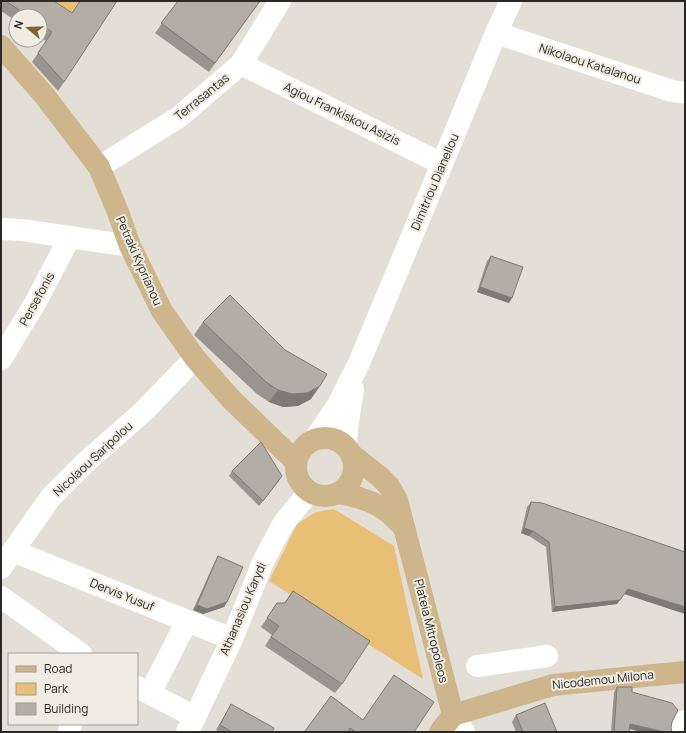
<svg xmlns="http://www.w3.org/2000/svg" width="686" height="733" viewBox="0 0 686 733" font-family="Manrope,sans-serif">
<style>
.green{fill:#e8bf74}
.lines{fill:none;stroke-linecap:round;stroke-linejoin:round}
.minor{stroke:#fff;stroke-width:22}
.major{stroke:#cdb68b;stroke-width:22}
.wall{fill:#99958e}
.shaded-wall{fill:#7d7974}
.building{fill:#b2ada5;stroke:#7d7974}
.labels{text-anchor:middle;stroke-width:4;stroke-linejoin:round;paint-order:stroke}
.street-label{font-size:12px;fill:#292824;stroke:#f0ebe3}
</style>
<rect width="100%" height="100%" fill="#e3ded6"/>
<!-- green -->
<g class="green">
<path d="M34,1H79L65,22Z"/>
<path d="M334,509L394,546L423,679L269,581L297,524L316,512Z"/>
</g>
<g class="lines">
<!-- minor -->
<g class="minor">
<path d="M496,33L672,91L685,93"/>
<path d="M241,64L442,164"/>
<path d="M99,167L179,117L241,64L280,1"/>
<path d="M1,229L22,230L130,246"/>
<path d="M1,359L34,305L70,237"/>
<path d="M314,440L338,405L359,363L442,164L496,33L511,1"/>
<path d="M346,447L347,428L353,389"/>
<path d="M13,551L232,639"/>
<path d="M1,568L51,497L87,461L143,412L195,358"/>
<path d="M1,597L81,654"/>
<path d="M477,666L547,656"/>
<path d="M137,687L195,717"/>
<path d="M150,693L187,621"/>
<path d="M453,715L464,732"/>
<path d="M69,732L71,724"/>
<path d="M187,732L195,717L232,639L263,562L283,524L309,492"/>
<path d="M680,732L685,721"/>
</g>
<!-- major -->
<g class="major">
<path d="M1,46L44,95L99,167L118,212L130,246L162,311L195,358L231,399L296,462"/>
<circle cx="325" cy="467" r="29"/>
<path d="M351,454L380,477L389,486L397,500L453,715L440,732"/>
<path d="M338,493C356,496 374,501 388,512C393,517 399,522 404,527"/>
<path d="M453,715L553,685L685,672"/>
</g>
</g>
<!-- wall -->
<g class="wall">
<path d="M1,1H54L64,82L58,91L32,62L46,41L40,37V16H16V21L1,11Z"/>
<path d="M178,1H260L209,72L155,33Z"/>
<path d="M491,256L509,303L477,292L487,261Z"/>
<path d="M203,322L311,399L298,406L283,407L269,402L257,394L194,335Z"/>
<path d="M232,471L279,481L259,506L229,476Z"/>
<path d="M531,502L624,594L617,604L552,612L546,547L529,536L521,533L527,507Z"/>
<path d="M218,556L227,602L224,607L203,614L193,610L215,561Z"/>
<path d="M293,591L342,684L335,693L265,646L272,635L261,627L277,603H284Z"/>
<path d="M617,687L629,729V732H611L614,692Z"/>
<path d="M331,696L363,720L414,732H305Z"/>
<path d="M231,704L272,732H220L216,730Z"/>
<path d="M516,715L557,732H516L512,722Z"/>
</g>
<!-- shaded-wall -->
<g class="shaded-wall">
<path d="M480,287L512,298L509,303L477,292Z"/>
<path d="M320,386L311,399L298,406L283,407L269,402L278,390Z"/>
<path d="M524,528L533,531L529,536L521,533Z"/>
<path d="M628,589L685,607V614L624,594L617,604L552,612L555,607Z"/>
<path d="M227,602L224,607L203,614L193,610L197,605Z"/>
<path d="M630,724L665,732H641L626,728Z"/>
</g>
<!-- building -->
<g class="building">
<path d="M6,1H54L72,13L80,1H117L64,82L38,53L52,32L40,24V16H28Z"/>
<path d="M178,1H260L215,63L161,23Z"/>
<path d="M491,256L523,267L512,298L480,287Z"/>
<path d="M230,295L285,350L327,374L320,386L307,393L292,394L278,390L266,382L203,322Z"/>
<path d="M261,442L282,476L263,501L232,471Z"/>
<path d="M531,502L542,503L685,552V607L628,589L620,600L555,607L549,542L533,531L524,528Z"/>
<path d="M218,556L243,567L227,602L207,609L197,605Z"/>
<path d="M293,591L370,641L342,684L271,637L279,626L267,618L277,603H285Z"/>
<path d="M394,675L434,702L414,732H356L350,728L348,732H306L305,731L331,696L363,720Z"/>
<path d="M617,687H632V692L672,703L678,710L672,722L671,728L672,732H665L630,724L629,732H614Z"/>
<path d="M545,703L557,732H523L516,715Z"/>
<path d="M231,704L274,728L272,732H232L220,725Z"/>
</g>
<g class="labels">
<!-- street labels -->
<g class="street-label">
<text transform="translate(590 64) rotate(18)" y="4">Nikolaou Katalanou</text>
<text transform="translate(202 97) rotate(-39)" y="4">Terrasantas</text>
<text transform="translate(342 114) rotate(26)" y="4">Agiou Frankiskou Asizis</text>
<text transform="translate(435 182) rotate(-67)" y="4">Dimitriou Dianellou</text>
<text transform="translate(139 261) rotate(66)" y="4">Petraki Kyprianou</text>
<text transform="translate(37 299) rotate(-61)" y="4">Persefonis</text>
<text transform="translate(93 459) rotate(-43)" y="4">Nicolaou Saripolou</text>
<text transform="translate(122 595) rotate(22)" y="4">Dervis Yusuf</text>
<text transform="translate(243 609) rotate(-67)" y="4">Athanasiou Karydi</text>
<text transform="translate(431 631) rotate(76)" y="4">Plateia Mitropoleos</text>
<text transform="translate(603 680) rotate(-6)" y="4">Nicodemou Milona</text>
</g>
</g>
<!-- border -->
<rect width="686" height="733" fill="none" stroke="#292824" stroke-width="4"/>
<!-- legend -->
<rect x="8" y="653" width="130" height="72" fill="#f0ebe3" stroke="#a09d97"/>
<rect x="16" y="666" width="20" height="6" fill="#cdb68b" stroke="#a09d97"/>
<text x="44" y="673" font-size="12" fill="#292824">Road</text>
<rect x="16" y="683" width="20" height="12" fill="#e8bf74" stroke="#a09d97"/>
<text x="44" y="693" font-size="12" fill="#292824">Park</text>
<rect x="16" y="703" width="20" height="12" fill="#b2ada5" stroke="#a09d97"/>
<text x="44" y="713" font-size="12" fill="#292824">Building</text>
<!-- north arrow -->
<g transform="translate(28 28) rotate(289)"><circle r="19" fill="#f0ebe3" stroke="#a09d97"/>
<path d="M0-3L7 15L0 10L-7 15Z" fill="#7d6435"/>
<text y="-6" font-size="11" font-weight="bold" text-anchor="middle" fill="#292824">N</text>
</g>
</svg>
